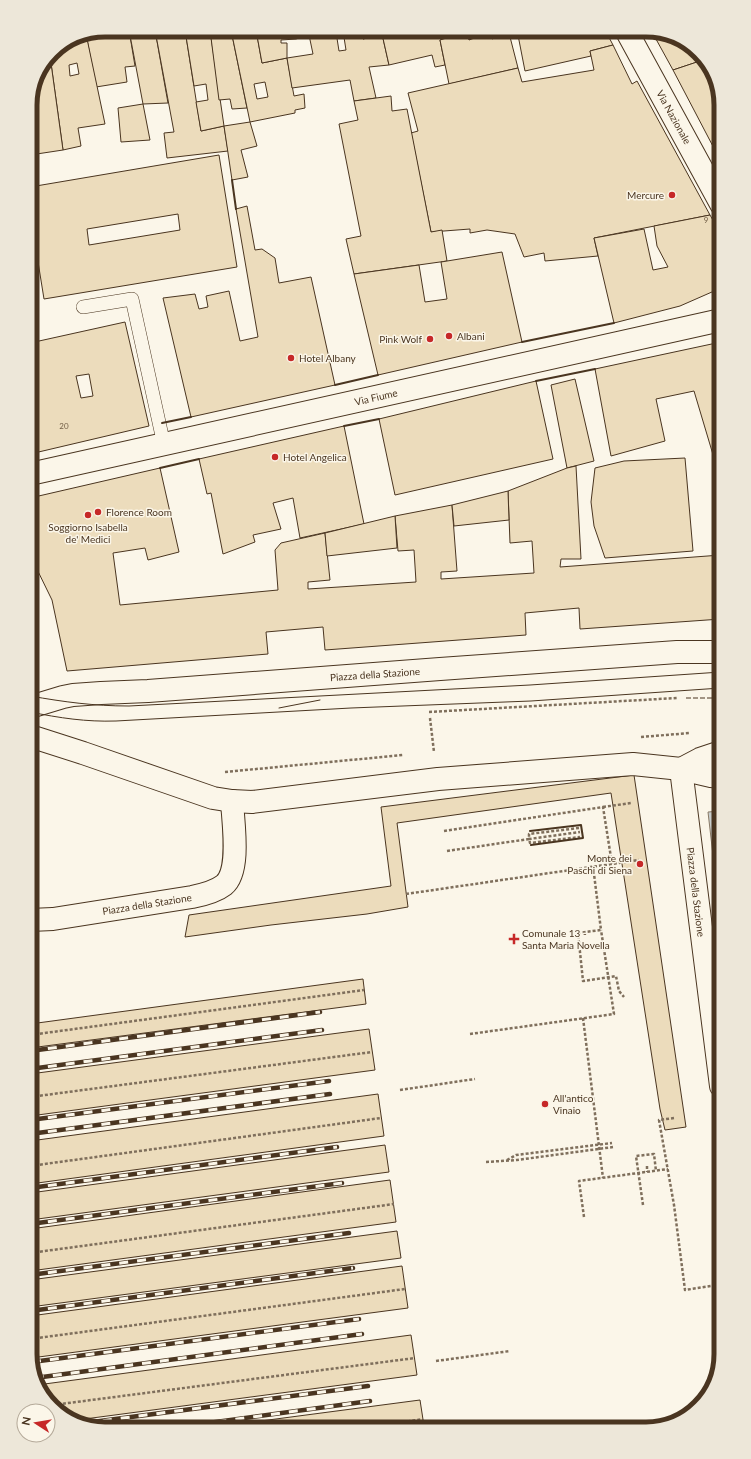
<svg xmlns="http://www.w3.org/2000/svg" width="751" height="1459" viewBox="0 0 751 1459" font-family="Lato,sans-serif">
<style>
.water{fill:#c9cecd;stroke:#887966}
.building{fill:#ecdcbc;stroke:#4a3520;fill-rule:evenodd}
.lines{fill:none;stroke-linecap:round;stroke-linejoin:round}
.lane-casing{stroke:#4a3520;stroke-width:14}
.street-casing{stroke:#4a3520;stroke-width:24}
.path{stroke:#7f6f5c;stroke-width:2.5;stroke-dasharray:3 2;stroke-linecap:butt}
.lane{stroke:#fbf6e9;stroke-width:13}
.street{stroke:#fbf6e9;stroke-width:22}
.tram{stroke:#4a3520;stroke-width:1}
.rail-casing{stroke:#4a3520;stroke-width:4.5}
.rail{stroke:#fbf6e9;stroke-width:3;stroke-dasharray:9;stroke-linecap:butt}
.fence{stroke:#4a3520;stroke-width:1;stroke-dasharray:5 2;stroke-linecap:butt}
.wall{stroke:#4a3520;stroke-width:2}
.poi-dot{fill:#c62828;stroke:#fbf6e9;stroke-width:1.5}
.labels{text-anchor:middle;stroke-width:3;stroke-linejoin:round;paint-order:stroke}
.number-label{font-size:8px;fill:#725f47}
.street-label{font-size:10px;fill:#4a3520;stroke:#fbf6e9}
.poi-label{font-size:10px;fill:#4a3520;stroke:#fbf6e9;text-anchor:start}
.rim{fill:none;stroke:#4a3520;stroke-width:5}
</style>
<rect width="100%" height="100%" fill="#fbf6e9"/>
<!-- water -->
<path class="water" d="M721,811V863L714,864L708,812Z"/>
<!-- building -->
<g class="building">
<path d="M105,30H129L135,66L125,67L127,82L96,87L86,34Z"/>
<path d="M129,30H155L168,103L143,104Z"/>
<path d="M155,30H185L201,131L224,126L228,151L167,158L164,133L174,132Z"/>
<path d="M185,30H210L224,126L201,131L196,102L208,100L206,84L194,86Z"/>
<path d="M210,30H231L247,108L232,109L230,99L219,100Z"/>
<path d="M231,30H256L262,63L287,58L294,96L304,94L305,108L295,110V113L250,122ZM265,82L268,97L257,99L254,84Z"/>
<path d="M256,30H295L296,39L281,40V43H287V58L262,63Z"/>
<path d="M295,30H361L363,39L382,34L389,65L369,67L376,98L354,101L350,80L292,88L287,58L313,54L309,35L296,39ZM343,31L346,50L339,51L336,32Z"/>
<path d="M361,30H432V36L444,33L447,39L440,40L445,65L435,67L432,55L389,65L382,34L363,39Z"/>
<path d="M466,30H495L469,40Z"/>
<path d="M517,30H605L613,45L590,51L591,56L525,71Z"/>
<path d="M651,30L692,45L703,60L673,70Z"/>
<path d="M466,32L469,40L488,33L492,39L509,33L518,68L449,84L440,40Z"/>
<path d="M86,34L105,124L78,128L81,146L63,150L50,56L52,52L76,36ZM77,63L79,74L70,76L69,65Z"/>
<path d="M613,45L632,84L637,81L710,215L594,238L598,256L545,261L544,253L524,257L515,234L487,230L470,233V229L431,232L411,133L418,131L408,93L518,68L522,82L594,70L590,51Z"/>
<path d="M50,56L63,150L30,155V107L36,106L35,97H32Z"/>
<path d="M703,60L715,76L721,105V151L717,154L673,70Z"/>
<path d="M391,96L392,111L407,109L431,232L442,230L447,261L354,274L346,239L361,236L339,124L358,120L354,101Z"/>
<path d="M143,104L150,140L121,142L118,108Z"/>
<path d="M250,122L257,146L241,150L248,177L232,180L224,126Z"/>
<path d="M219,155L237,267L44,299L30,212V187ZM178,214L180,230L89,245L87,229Z"/>
<path d="M247,206L255,250L262,249L275,258L279,283L311,277L335,385L191,417L163,298L195,294L199,309L208,307L206,296L229,291L240,341L258,337L236,209Z"/>
<path d="M710,215L721,234V288L680,306L614,323L594,238L644,229L653,270L668,267L657,246L654,226Z"/>
<path d="M502,252L522,342L378,375L354,274L419,265L425,302L447,299L441,262Z"/>
<path d="M125,322L149,426L30,454V410L33,409L30,396V343ZM89,374L93,396L81,398L76,376Z"/>
<path d="M721,342V456L714,458L694,391L656,399L665,441L611,456L595,369Z"/>
<path d="M575,379L594,461L567,468L551,385Z"/>
<path d="M536,381L553,459L395,495L379,419Z"/>
<path d="M344,426L364,524L300,538L293,498L273,503L281,529L253,535L255,542L223,554L211,493L207,494L199,459Z"/>
<path d="M721,456V484L714,458Z"/>
<path d="M685,458L693,551L605,558L594,526L591,502L595,468L624,461Z"/>
<path d="M576,466L581,559H561L560,567L721,555V619L580,629L579,608L525,613L526,635L325,650L323,627L266,632L268,654L67,671L52,600L30,555V498L160,468L179,552L148,560L145,548L113,553L120,605L278,590L275,550L281,543L325,533L330,580L308,582V589L416,582L414,550L398,551L395,516L452,505L457,571L441,572V579L534,573L532,541L510,543L508,491L567,468Z"/>
<path d="M508,491L509,520L454,526L452,505Z"/>
<path d="M395,516L397,548L327,556L325,533Z"/>
<path d="M634,775L686,1127L665,1130L660,1109L611,793L397,823L408,907L367,914L271,925L185,937L189,915L391,886L381,807Z"/>
<path d="M363,979L366,1004L30,1048V1024Z"/>
<path d="M369,1029L375,1070L30,1116V1074Z"/>
<path d="M378,1094L384,1136L30,1184V1141Z"/>
<path d="M385,1145L389,1172L30,1220V1193Z"/>
<path d="M390,1180L396,1222L30,1271V1229Z"/>
<path d="M397,1231L401,1258L30,1307V1280Z"/>
<path d="M402,1266L408,1308L31,1358L30,1316Z"/>
<path d="M411,1335L417,1375L77,1420L59,1414L37,1385Z"/>
<path d="M420,1400L424,1426L405,1429H200Z"/>
</g>
<g class="lines">
<!-- lane casing -->
<g class="lane-casing">
<path id="lane" d="M83,307L132,299L164,445"/>
</g>
<!-- street casing -->
<g class="street-casing">
<g id="street">
<path d="M626,30L721,204"/>
<path d="M30,474L721,320"/>
<path d="M30,707L63,697L73,695L101,693L148,691L440,669L677,652H721"/>
<path d="M30,736L83,753L213,798L232,801L252,802L438,779L633,764L681,769L711,776L721,777"/>
<path d="M681,769L721,1086"/>
<path d="M681,769L700,759L721,752"/>
<path d="M30,920L53,919L192,897C202,895 215,892 224,885C241,871 233,822 232,801"/>
</g>
</g>
<!-- path -->
<g class="path">
<path d="M429,712L677,698"/>
<path d="M430,718L434,752"/>
<path d="M641,737L690,733"/>
<path d="M225,772L403,755"/>
<path d="M603,807L631,803"/>
<path d="M579,828L529,834V839L580,832"/>
<path d="M444,831L603,807L612,864"/>
<path d="M447,851L529,839L530,843L580,837"/>
<path d="M593,866L601,930L578,933L583,981L616,976L619,991L624,997"/>
<path d="M406,894L639,860"/>
<path d="M583,1018L603,1178"/>
<path d="M470,1034L614,1014L601,930"/>
<path d="M30,1035L364,990"/>
<path d="M400,1090L475,1079"/>
<path d="M30,1097L372,1052"/>
<path d="M674,1118L659,1120L674,1205L685,1290L711,1286"/>
<path d="M507,1160L516,1155L612,1143"/>
<path d="M486,1162L517,1160L613,1147"/>
<path d="M30,1166L381,1118"/>
<path d="M647,1166V1172"/>
<path d="M643,1205L636,1156L654,1154L656,1171"/>
<path d="M584,1217L579,1181L668,1169"/>
<path d="M30,1253L394,1204"/>
<path d="M30,1339L405,1289"/>
<path d="M436,1361L510,1351"/>
<path d="M53,1405L415,1358"/>
<path d="M358,1429L423,1419"/>
<path d="M517,1429H519"/>
</g>
<!-- lane -->
<use href="#lane" class="lane"/>
<!-- street -->
<use href="#street" class="street"/>
<!-- tram -->
<g class="tram">
<path d="M30,696C65,702 93,706 129,706L530,685L721,672"/>
<path d="M279,708L320,700"/>
<path d="M30,712C60,718 86,722 116,721L351,708L531,701L721,688"/>
</g>
<!-- rail casing -->
<g class="rail-casing">
<g id="rail">
<path d="M30,1051L320,1012"/>
<path d="M30,1069L322,1030"/>
<path d="M30,1120L329,1081"/>
<path d="M30,1134L330,1094"/>
<path d="M30,1188L337,1147"/>
<path d="M30,1224L342,1183"/>
<path d="M30,1275L349,1233"/>
<path d="M30,1311L353,1268"/>
<path d="M32,1362L359,1319"/>
<path d="M35,1378L362,1334"/>
<path d="M85,1423L368,1386"/>
<path d="M164,1429L370,1401"/>
</g>
</g>
<!-- rail -->
<use href="#rail" class="rail"/>
<!-- fence -->
<path class="fence" d="M686,698H721"/>
<!-- wall -->
<g class="wall">
<path d="M232,180L236,209"/>
<path d="M522,342L614,323"/>
<path d="M536,381L595,369"/>
<path d="M335,385L378,375"/>
<path d="M162,423L191,417"/>
<path d="M344,426L379,419"/>
<path d="M160,468L199,459"/>
<path d="M530,831L581,825L583,838L531,845"/>
</g>
</g>
<!-- markers -->
<g class="poi-dot">
<circle cx="672" cy="195" r="4"/>
<circle cx="449" cy="336" r="4"/>
<circle cx="430" cy="339" r="4"/>
<circle cx="291" cy="358" r="4"/>
<circle cx="275" cy="457" r="4"/>
<circle cx="98" cy="512" r="4"/>
<circle cx="88" cy="515" r="4"/>
<circle cx="640" cy="864" r="4"/>
<path d="M512 933h4v4h4v4h-4v4h-4v-4h-4v-4h4z"/>
<circle cx="545" cy="1104" r="4"/>
</g>
<g class="labels">
<!-- number labels -->
<g class="number-label">
<text x="706" y="223">9</text>
<text x="64" y="429">20</text>
</g>
<!-- street labels -->
<g class="street-label">
<text transform="translate(674 117) rotate(61)" y="4">Via Nazionale</text>
<text transform="translate(376 397) rotate(-13)" y="4">Via Fiume</text>
<text transform="translate(375 674) rotate(-4)" y="4">Piazza della Stazione</text>
<text transform="translate(696 892) rotate(83)" y="4">Piazza della Stazione</text>
<text transform="translate(147 904) rotate(-9)" y="4">Piazza della Stazione</text>
</g>
<!-- poi labels -->
<g class="poi-label">
<text x="664" y="199" text-anchor="end">Mercure</text>
<text x="457" y="340">Albani</text>
<text x="422" y="343" text-anchor="end">Pink Wolf</text>
<text x="299" y="362">Hotel Albany</text>
<text x="283" y="461">Hotel Angelica</text>
<text x="106" y="516">Florence Room</text>
<text x="88" y="531" text-anchor="middle">Soggiorno Isabella<tspan x="88" dy="12">de' Medici</tspan></text>
<text x="632" y="862" text-anchor="end">Monte dei<tspan x="632" dy="12">Paschi di Siena</tspan></text>
<text x="522" y="937">Comunale 13 -<tspan x="522" dy="12">Santa Maria Novella</tspan></text>
<text x="553" y="1102">All'antico<tspan x="553" dy="12">Vinaio</tspan></text>
</g>
</g>
<!-- crop -->
<path d="M0 0H751V1459H0ZM105 37H646A68 68 0 0 1 714 105V1354A68 68 0 0 1 646 1422H105A68 68 0 0 1 37 1354V105A68 68 0 0 1 105 37Z" fill="#ede7d9" fill-rule="evenodd"/>
<path class="rim" d="M105 37H646A68 68 0 0 1 714 105V1354A68 68 0 0 1 646 1422H105A68 68 0 0 1 37 1354V105A68 68 0 0 1 105 37Z"/>
<!-- north arrow -->
<g transform="translate(36 1423) rotate(282)"><circle r="19" fill="#fbf6e9" stroke="#b4a999"/>
<path d="M0-3L7 15L0 10L-7 15Z" fill="#c62828"/>
<text y="-6" font-size="11" font-weight="bold" text-anchor="middle" fill="#4a3520">N</text>
</g>
</svg>
